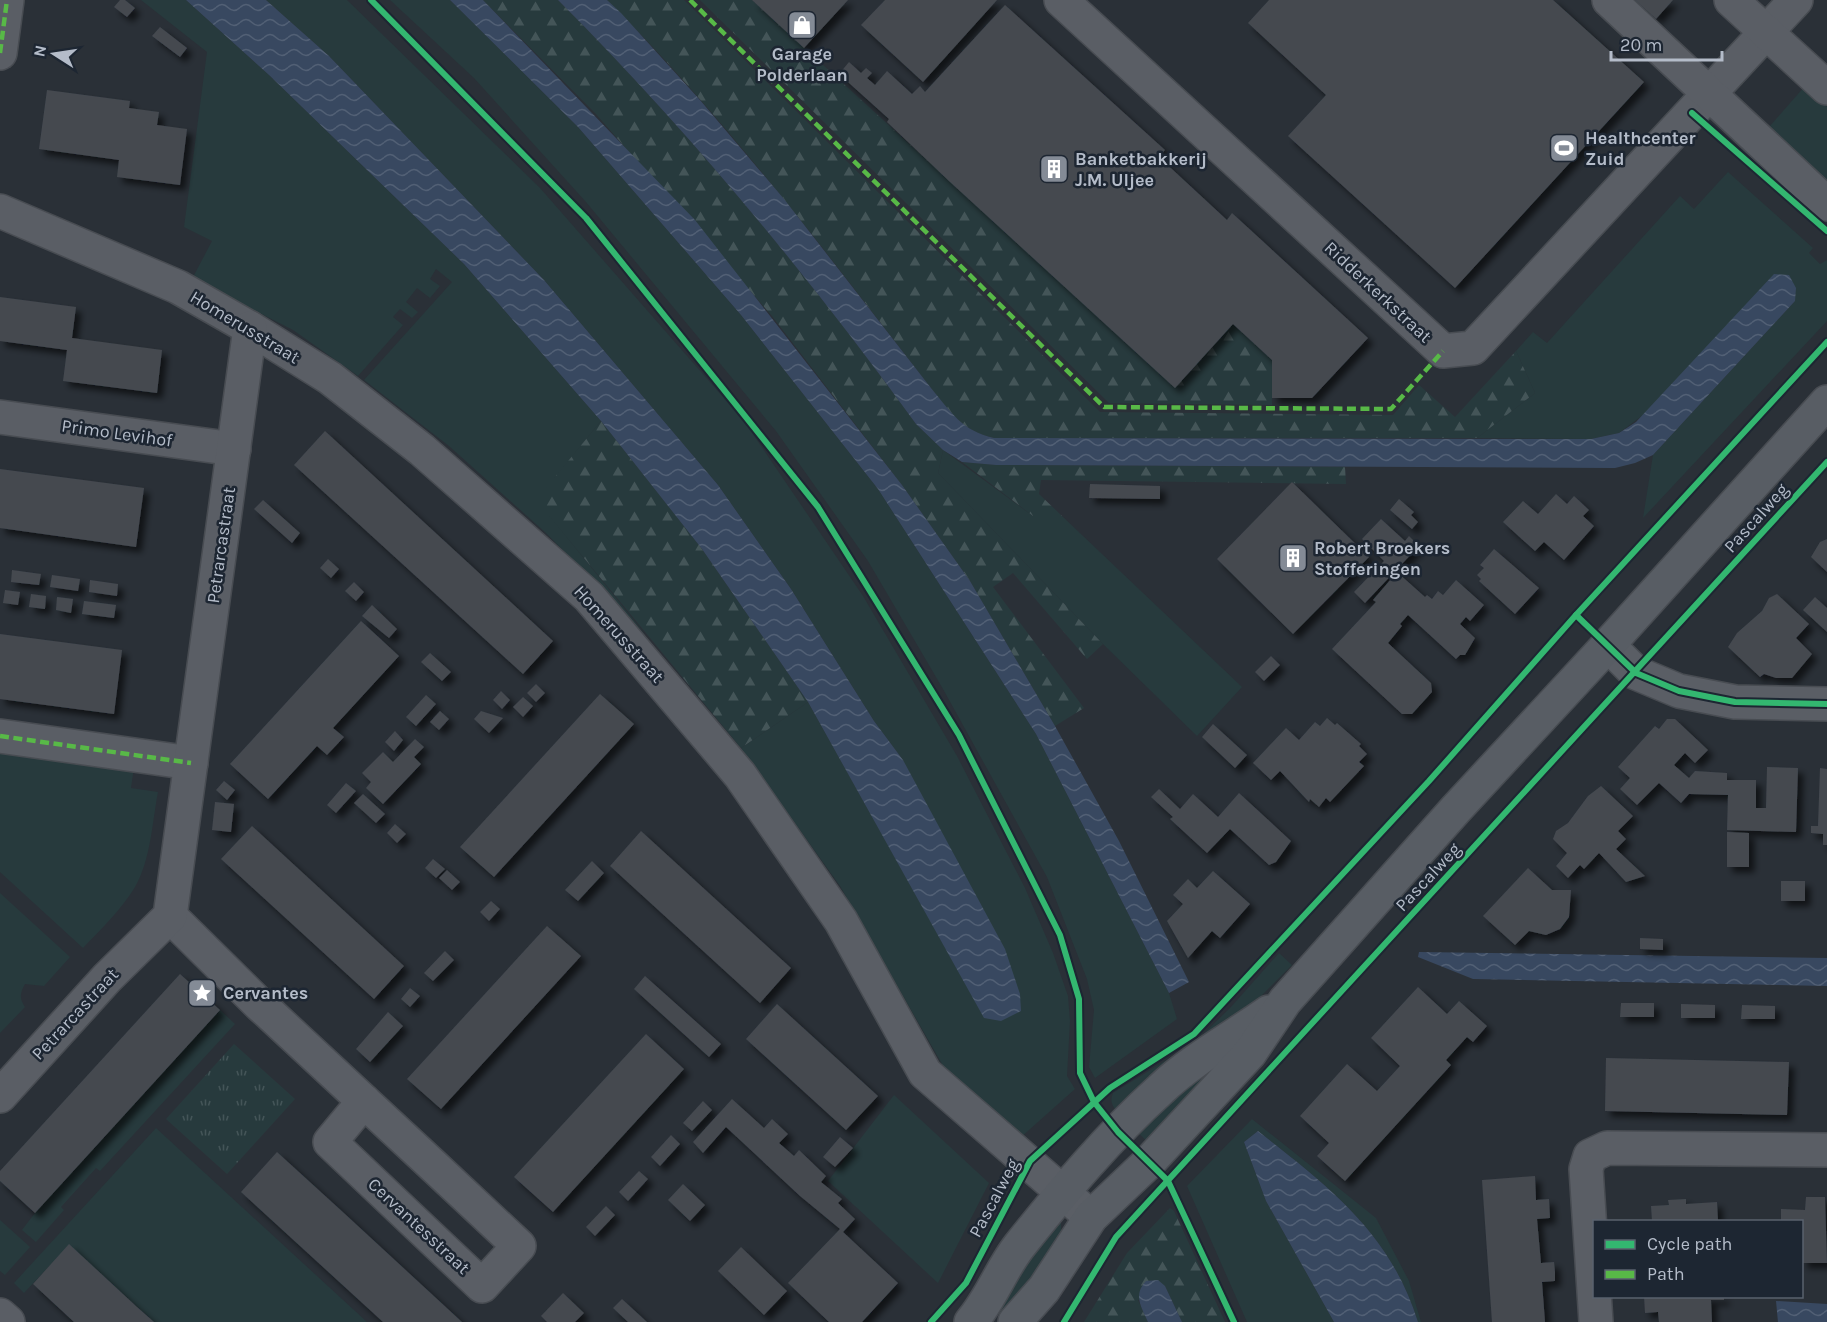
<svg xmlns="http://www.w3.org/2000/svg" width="1827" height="1322" viewBox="0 0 1827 1322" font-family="Karla,sans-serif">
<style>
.green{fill:#273a3d}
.forest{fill:url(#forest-firs)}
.park{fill:url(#park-tufts)}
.water{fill:url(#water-waves)}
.building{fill:#444950;filter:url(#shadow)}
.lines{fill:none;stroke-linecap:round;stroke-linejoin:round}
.street-casing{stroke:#484c52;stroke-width:36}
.secondary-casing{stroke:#484c52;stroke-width:36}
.street{stroke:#5a5e65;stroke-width:33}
.secondary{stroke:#585d64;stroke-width:33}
.quiet{stroke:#58b947;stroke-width:4.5;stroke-dasharray:9 4.5;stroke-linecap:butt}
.cycleway-casing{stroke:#1d2632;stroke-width:10}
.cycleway{stroke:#33b770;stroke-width:6}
.labels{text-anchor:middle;stroke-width:5;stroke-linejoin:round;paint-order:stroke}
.poi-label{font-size:18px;font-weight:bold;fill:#b4bcc9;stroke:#1d2632;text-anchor:start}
.street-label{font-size:18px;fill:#b4bcc9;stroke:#1d2632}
</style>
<defs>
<pattern id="forest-firs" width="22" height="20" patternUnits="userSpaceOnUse" patternTransform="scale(1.5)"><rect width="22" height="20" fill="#273a3d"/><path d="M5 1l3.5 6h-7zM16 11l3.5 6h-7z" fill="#445558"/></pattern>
<pattern id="park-tufts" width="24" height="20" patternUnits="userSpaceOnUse" patternTransform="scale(1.5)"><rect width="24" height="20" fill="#273a3d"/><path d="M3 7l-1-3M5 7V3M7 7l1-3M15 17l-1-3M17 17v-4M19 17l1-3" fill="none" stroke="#445558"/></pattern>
<pattern id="water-waves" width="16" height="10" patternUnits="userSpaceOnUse" patternTransform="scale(1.5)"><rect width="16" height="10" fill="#384860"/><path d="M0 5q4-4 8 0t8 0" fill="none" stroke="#526075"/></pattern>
<filter id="shadow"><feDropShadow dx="5.5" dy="5.5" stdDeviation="3" flood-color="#0009"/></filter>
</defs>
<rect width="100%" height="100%" fill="#2a3037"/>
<!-- green -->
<g class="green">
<path d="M141,0H186L269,75L464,264L601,421L537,500L645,634L546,533L449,446L364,380L452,282L436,269L430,279L440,286L430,298L417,288L406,302L418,312L412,318L400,309L393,317L403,325L358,376L293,330L192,279L212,241L184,227L207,52Z"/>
<path d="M266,0H347L540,188L744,421L863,596L957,756L1025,888L1053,953L1068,996L1070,1021L1067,1076L1075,1089L1020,1138L946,1071L840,886L741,748L808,702L984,1017L903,760L874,721L791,589L718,485L544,280L329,56Z"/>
<path d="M390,0H450L578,127L741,315L878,489L1036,734L1169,993L1177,1019L1095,1078L1089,1067L1094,1010L1087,979L1047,877L943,689L868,561L776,431L586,202L474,78Z"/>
<path d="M1805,86L1827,107V180L1769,127Z"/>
<path d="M1728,172L1813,248L1809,253L1820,264L1827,260V321L1643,518L1653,455L1795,301L1619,433L1591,439L1477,438L1535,393L1516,351L1533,332L1547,343L1680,196L1694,209Z"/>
<path d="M943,450L1033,516H1062L1242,687L1197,736L1103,644L938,473Z"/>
<path d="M0,749L134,767L131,788L158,792C152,823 151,859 135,887C121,910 101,929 83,948L0,872Z"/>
<path d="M0,893L70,957L44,986L25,984C20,993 19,998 25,1007L0,1033Z"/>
<path d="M1279,953L1292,965L1245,1012L1121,1115C1113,1107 1109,1103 1113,1093L1194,1043L1230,1008Z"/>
<path d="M220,1010L235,1024L100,1171L96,1168L61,1207L64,1210L36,1242L22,1230L35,1213Z"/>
<path d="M1215,1067L1152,1146L1134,1129L1165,1100Z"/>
<path d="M894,1095L989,1183L938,1283L828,1181Z"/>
<path d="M1252,1119L1376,1218L1409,1281L1421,1322H1418C1390,1232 1328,1186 1258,1131L1244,1142L1266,1201L1334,1322H1247L1187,1186Z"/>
<path d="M156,1128L367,1322H154L69,1245L24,1293L14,1283Z"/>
<path d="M1057,1215L1061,1222V1239L1056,1238L1036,1276L999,1318L1001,1293Z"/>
<path d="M0,1220L30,1247L5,1275L0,1271Z"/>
</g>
<!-- forest -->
<g class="forest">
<path d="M483,0H558C689,131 807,274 916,424L943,450L938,473L1103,644L1087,659L1013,573L993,587L1084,708L1055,726L970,581L902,485L772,316L596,114Z"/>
<path d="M607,0H684L1100,412L1393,415L1419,385L1455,417L1516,351L1535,393L1477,438H994C962,431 951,413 931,388C828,255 727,119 607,0Z"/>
<path d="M700,0H752L1175,387L1233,324L1272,360V405L1109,403Z"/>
<path d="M601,421L702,549L808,702L741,748L536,500Z"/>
<path d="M962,462L997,465L1345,467L1346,484L1041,480L1039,494L1062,516H1033Z"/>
<path d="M1170,1208L1174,1211L1225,1322H1182L1165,1286L1138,1300L1148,1322H1084L1127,1253Z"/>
</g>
<!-- park -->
<path class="park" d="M234,1044L295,1099L227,1174L166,1119Z"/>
<!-- water -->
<g class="water">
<path d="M186,0H266L329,56L544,280L718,485L791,589L874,721L903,760L1005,949L1020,994L1021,1011L1001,1021L984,1018L808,702L702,549L601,421L464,264L269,75Z"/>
<path d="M450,0H483L695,220L902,485L970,581L1055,726L1119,841L1189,982L1169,993L1036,734L878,489L741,315L578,127Z"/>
<path d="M558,0H607L621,13L700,100L784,199L931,388C951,412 962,431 994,438L1591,439L1619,433L1636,422L1774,274L1789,275L1796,288L1795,301L1653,455L1635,463L1615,468L996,465L962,462L943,450L916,424C807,274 689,131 558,0Z"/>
<path d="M1419,952L1827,958V986L1473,979L1418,957Z"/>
<path d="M1258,1131C1328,1186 1390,1232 1418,1322H1334L1266,1201L1244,1142Z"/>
<path d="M1158,1280L1165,1286L1182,1322H1148C1141,1306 1133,1295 1146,1281Z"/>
<path d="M1776,1301L1827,1304V1322H1778Z"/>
</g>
<!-- building -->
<g class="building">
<path d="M120,0H125L135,8L127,17L114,7Z"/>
<path d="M752,0H848L804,48Z"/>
<path d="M885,0H997L923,82L861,25Z"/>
<path d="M1269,0H1553L1644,82L1455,288L1288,136L1326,95L1248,23Z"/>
<path d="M1635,0H1673L1656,19Z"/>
<path d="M1005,5L1165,150L1159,157L1227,220L1232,213L1368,338L1312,398H1272V360L1233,324L1175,388L949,181L887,122L889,119L839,74L849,62L861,73L866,68L872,73L867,78L875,85L887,71L912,94L920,86L925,92Z"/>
<path d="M160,27L187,48L180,57L152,36Z"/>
<path d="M47,90L130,101L129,108L159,112L157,125L187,129L180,185L117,177L119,160L39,149Z"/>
<path d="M0,297L76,307L72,338L162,350L157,393L63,381L67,350L0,341Z"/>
<path d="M325,431L553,641L523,674L294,465Z"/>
<path d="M0,469L144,488L136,547L0,528Z"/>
<path d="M1292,482L1369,557L1293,634L1217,559Z"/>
<path d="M1090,484L1160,486V499L1089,498Z"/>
<path d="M1556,494L1567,504L1574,496L1589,510L1583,516L1594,526L1564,560L1544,542L1535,551L1503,522L1523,501L1538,514Z"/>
<path d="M1399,499L1414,512L1411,515L1418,522L1412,529L1390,510Z"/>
<path d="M263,500L300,533L292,543L254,509Z"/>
<path d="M1381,519L1405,541L1409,536L1419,546L1365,603L1354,592L1384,561L1362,539Z"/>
<path d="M1827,539V572L1811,557L1820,542Z"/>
<path d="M1494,549L1539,588L1515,614L1479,581L1481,579L1477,575L1484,568L1480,565Z"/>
<path d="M328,559L339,569L331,578L320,568Z"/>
<path d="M12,570L41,574L39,585L11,582Z"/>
<path d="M1397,572L1425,597L1427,595L1432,599L1438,591L1443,595L1456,580L1484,605L1470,621L1466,617L1460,624L1475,638L1465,655H1460L1456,659L1408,615L1400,624L1402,626L1388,643L1431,683L1432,692L1412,714H1402L1332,649L1376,602L1373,600Z"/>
<path d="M52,575L80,579L78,591L50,587Z"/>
<path d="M90,580L118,584L117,596L89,592Z"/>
<path d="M354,582L364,592L356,601L345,591Z"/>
<path d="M5,590L20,592L18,605L3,603Z"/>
<path d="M31,594L46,596L45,609L29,607Z"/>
<path d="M1777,594L1809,624L1796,638L1812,654L1792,678H1776L1764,674L1760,677L1728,647L1737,633L1762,611L1769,598Z"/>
<path d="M57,597L73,599L71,613L56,610Z"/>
<path d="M1815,597L1827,608V632L1803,610Z"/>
<path d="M84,601L116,605L114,618L82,614Z"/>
<path d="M372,605L397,629L389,638L362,616Z"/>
<path d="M361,621L399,656L333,728L344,737L327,755L317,746L268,799L230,764Z"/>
<path d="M0,634L122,650L114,714L0,699Z"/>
<path d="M430,653L451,672L442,681L421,662Z"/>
<path d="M1271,656L1280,665L1264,681L1255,672Z"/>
<path d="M536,684L545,693L536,702L527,693Z"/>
<path d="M501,691L510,700L502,709L493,700Z"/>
<path d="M600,694L634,724L494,877L460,847Z"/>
<path d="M426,695L436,704L416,726L406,717Z"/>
<path d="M523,697L533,706L523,717L513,707Z"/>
<path d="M440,711L449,719L439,730L430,722Z"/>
<path d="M481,711L503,718L489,733L474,719Z"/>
<path d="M1327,718L1335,725L1337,723L1361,744L1359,746L1367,754L1359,762L1364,766L1330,802L1326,798L1319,807L1310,799L1309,802L1280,771L1271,780L1253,763L1286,728L1299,740L1315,722L1320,726Z"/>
<path d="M1667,719H1675L1708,750L1695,763L1685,753L1674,765L1689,778L1695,771L1727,773V780H1756V808H1766L1767,767L1798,768L1796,832L1727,830L1728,795L1689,794L1681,803L1659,783L1637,805L1620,789L1630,778L1618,767L1655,726L1659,729Z"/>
<path d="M1213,724L1247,755L1235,768L1202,737Z"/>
<path d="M395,731L403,740L394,751L385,742Z"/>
<path d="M415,739L424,747L414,757L421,764L383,804L366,788L371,782L362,773L383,752L393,762Z"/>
<path d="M1820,768L1827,769V845H1823V834L1811,833V826H1818Z"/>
<path d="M224,781L235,790L227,800L216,790Z"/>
<path d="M346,783L356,791L336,813L327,805Z"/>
<path d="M1601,786L1633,816L1618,831L1626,839L1616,849L1645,876L1626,882L1599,853L1584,869L1580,865L1568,878L1556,866L1567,853L1553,839L1556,831L1568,823L1588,796Z"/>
<path d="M1159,789L1180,809L1193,794L1218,817L1239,793L1291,841L1276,862L1269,865L1230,829L1207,853L1170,819L1173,817L1151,797Z"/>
<path d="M363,794L385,814L376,823L354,803Z"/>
<path d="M215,802L234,804L231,832L212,830Z"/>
<path d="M395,824L406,834L397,843L387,833Z"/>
<path d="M252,826L404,966L374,999L221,859Z"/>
<path d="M641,831L791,968L760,1003L610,866Z"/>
<path d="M1727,832L1749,833V867H1727Z"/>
<path d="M433,859L445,869L436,878L425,868Z"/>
<path d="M592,861L604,873L578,901L565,890Z"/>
<path d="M1528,868L1552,890H1571L1569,917L1560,929L1546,935L1529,931L1515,945L1483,916Z"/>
<path d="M447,870L460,882L452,890L439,878Z"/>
<path d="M1213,871L1250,904L1220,938L1212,931L1188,958L1167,921L1183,904L1173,895L1188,879L1197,888Z"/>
<rect x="1781" y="881" width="24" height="20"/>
<path d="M491,901L500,909L489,921L480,912Z"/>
<path d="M547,926L581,956L441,1109L407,1079Z"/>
<path d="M1640,938L1663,939V950L1640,949Z"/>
<path d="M445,951L454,960L433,981L424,973Z"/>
<path d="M180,974L220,1010L35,1213L0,1181V1171Z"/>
<path d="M645,976L721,1044L709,1057L634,989Z"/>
<path d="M1418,987L1447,1014L1459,1001L1487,1026L1473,1042L1467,1037L1446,1060L1451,1065L1345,1181L1317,1156L1329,1143L1300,1116L1347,1064L1377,1091L1400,1066L1371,1038Z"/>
<path d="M410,988L420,996L410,1007L401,999Z"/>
<path d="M1621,1003H1654V1017H1620Z"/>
<path d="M777,1004L878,1096L846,1130L746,1039Z"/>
<path d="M1681,1004L1715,1005V1018H1681Z"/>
<path d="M1742,1005L1775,1006V1019H1741Z"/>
<path d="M388,1012L403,1026L370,1062L356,1049Z"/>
<path d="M646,1034L684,1069L553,1212L514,1177Z"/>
<path d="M1606,1058L1789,1062L1787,1115L1605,1111Z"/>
<path d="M732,1099L764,1128L772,1119L788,1134L779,1143L794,1156L799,1150L826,1176L821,1182L842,1199L838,1203L855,1219L843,1232L898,1283L862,1322H829L788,1283L840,1229L800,1196L726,1127L703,1153L693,1142Z"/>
<path d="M703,1101L712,1110L692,1131L683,1123Z"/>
<path d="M671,1135L680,1144L660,1166L651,1157Z"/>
<path d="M840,1137L853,1148L835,1167L823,1157Z"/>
<path d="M277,1152L345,1214L462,1322H383L241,1192Z"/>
<path d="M639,1171L648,1179L628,1201L619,1192Z"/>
<path d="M1535,1176L1536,1200L1549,1199L1550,1218L1537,1219L1541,1263L1554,1262L1555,1272V1281L1542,1282L1545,1322H1492L1482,1180Z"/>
<path d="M683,1184L705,1205L690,1221L668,1200Z"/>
<path d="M1806,1197H1825L1827,1263H1802V1221H1781V1209L1805,1210Z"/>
<path d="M1686,1199V1204L1717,1202L1718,1221H1652L1651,1206L1669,1205L1668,1200Z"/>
<path d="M606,1206L615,1215L595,1236L586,1227Z"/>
<path d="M69,1244L137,1307L154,1322H74L33,1284Z"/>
<path d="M741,1247L787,1291L764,1315L718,1271Z"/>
<path d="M563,1293L584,1313L575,1322H547L541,1316Z"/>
<path d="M1644,1296H1724V1300H1711L1712,1322H1659L1658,1312L1645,1313Z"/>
<path d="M622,1299L647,1322H628L613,1308Z"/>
</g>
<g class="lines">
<!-- street casing -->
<g class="street-casing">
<g id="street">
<path d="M1061,0L1443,351L1473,348L1796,0"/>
<path d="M1609,0L1827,204"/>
<path d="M1731,0L1827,88"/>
<path d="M0,53L7,0"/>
<path d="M0,211L178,287L250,328L330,378L422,450L589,597L740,775L841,921L925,1073L1091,1217"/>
<path d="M0,417L234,449"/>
<path d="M1608,645L1636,673L1679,691L1735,702L1827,704"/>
<path d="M0,736L191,763"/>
<path d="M170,916L260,1005L269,1013C352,1090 436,1168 519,1246L482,1286L330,1142L364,1101"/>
<path d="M0,1096L107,978L170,916L250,328"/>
<path d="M0,1315L8,1322"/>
<path d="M1596,1322L1586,1169L1590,1156L1607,1148L1827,1150"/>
</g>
</g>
<!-- secondary casing -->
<g class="secondary-casing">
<g id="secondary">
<path d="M971,1322C991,1299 1001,1269 1020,1245C1063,1191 1109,1136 1161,1089C1190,1061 1235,1036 1269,1012"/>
<path d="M1015,1322L1044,1289L1091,1217L1149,1162L1250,1053L1285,1001L1456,809L1608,645L1827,402"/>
</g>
</g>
<!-- street -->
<use href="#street" class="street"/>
<!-- secondary -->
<use href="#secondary" class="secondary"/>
<!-- quiet -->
<g class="quiet">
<path d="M690,0L1104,407L1391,409L1443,351"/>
<path d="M0,53L7,0"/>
<path d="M0,736L191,763"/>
</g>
<!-- cycleway casing -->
<g class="cycleway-casing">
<g id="cycleway">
<path d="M371,0L586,218L818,507L959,735L1060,935L1079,999L1080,1073L1094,1102L1118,1132L1168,1181L1234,1322"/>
<path d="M1692,113L1827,231"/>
<path d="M1576,615L1636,673L1679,691L1735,702L1827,704"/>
<path d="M931,1322L966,1283L1030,1161L1110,1088L1194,1034L1429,781L1576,615L1827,342"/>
<path d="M1064,1322L1116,1237L1827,462"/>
</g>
</g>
<!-- cycleway -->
<use href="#cycleway" class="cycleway"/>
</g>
<!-- icons -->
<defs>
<g id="shop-square" transform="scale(1.5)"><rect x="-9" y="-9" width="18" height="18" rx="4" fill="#848b96" stroke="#1d2632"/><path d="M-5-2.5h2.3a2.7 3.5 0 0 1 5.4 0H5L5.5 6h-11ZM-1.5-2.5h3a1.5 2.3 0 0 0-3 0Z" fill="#fff"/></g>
<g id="stadium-square" transform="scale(1.5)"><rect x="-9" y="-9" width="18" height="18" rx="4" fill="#848b96" stroke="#1d2632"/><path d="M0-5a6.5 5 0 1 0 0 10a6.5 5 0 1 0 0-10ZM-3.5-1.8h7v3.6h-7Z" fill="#fff"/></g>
<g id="building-square" transform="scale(1.5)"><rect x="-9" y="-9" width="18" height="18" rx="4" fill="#848b96" stroke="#1d2632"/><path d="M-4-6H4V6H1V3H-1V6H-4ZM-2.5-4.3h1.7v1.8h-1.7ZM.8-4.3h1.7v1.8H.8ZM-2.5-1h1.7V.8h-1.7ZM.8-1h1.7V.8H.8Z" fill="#fff"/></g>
<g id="sight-square" transform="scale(1.5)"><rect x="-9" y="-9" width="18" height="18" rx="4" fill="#848b96" stroke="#1d2632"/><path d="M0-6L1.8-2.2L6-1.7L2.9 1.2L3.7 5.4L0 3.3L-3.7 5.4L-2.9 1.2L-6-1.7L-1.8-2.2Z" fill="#fff"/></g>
</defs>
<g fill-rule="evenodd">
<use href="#shop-square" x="802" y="25"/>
<use href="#stadium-square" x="1564" y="148"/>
<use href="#building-square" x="1054" y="169"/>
<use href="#building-square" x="1293" y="558"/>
<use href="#sight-square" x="202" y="993"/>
</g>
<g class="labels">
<!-- poi labels -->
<g class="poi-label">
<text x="802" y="60" text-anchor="middle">Garage<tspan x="802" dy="21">Polderlaan</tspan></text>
<text x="1585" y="144">Healthcenter<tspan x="1585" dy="21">Zuid</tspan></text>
<text x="1075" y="165">Banketbakkerij<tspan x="1075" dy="21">J.M. Uljee</tspan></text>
<text x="1314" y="554">Robert Broekers<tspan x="1314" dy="21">Stofferingen</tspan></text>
<text x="223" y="999">Cervantes</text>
</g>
<!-- street labels -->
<g class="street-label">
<text transform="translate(1378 292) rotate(43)" y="6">Ridderkerkstraat</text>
<text transform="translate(245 327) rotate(31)" y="6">Homerusstraat</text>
<text transform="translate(117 433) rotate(8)" y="6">Primo Levihof</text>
<text transform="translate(1756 518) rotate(-48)" y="6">Pascalweg</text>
<text transform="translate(221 545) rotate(-82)" y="6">Petrarcastraat</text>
<text transform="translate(619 634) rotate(48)" y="6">Homerusstraat</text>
<text transform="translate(1428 877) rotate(-47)" y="6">Pascalweg</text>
<text transform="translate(75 1014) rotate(-47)" y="6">Petrarcastraat</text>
<text transform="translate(994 1198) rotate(-62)" y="6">Pascalweg</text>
<text transform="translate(419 1226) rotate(43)" y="6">Cervantesstraat</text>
</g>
</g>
<!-- legend -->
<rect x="1593" y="1220" width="210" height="78" fill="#1d2632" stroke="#59626e" stroke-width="1.5"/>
<rect x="1605" y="1240" width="30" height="9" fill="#33b770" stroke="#59626e" stroke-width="1.5"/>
<text x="1647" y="1250" font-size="18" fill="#b4bcc9">Cycle path</text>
<rect x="1605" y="1270" width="30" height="9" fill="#58b947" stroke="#59626e" stroke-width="1.5"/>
<text x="1647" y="1280" font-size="18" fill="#b4bcc9">Path</text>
<!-- north arrow -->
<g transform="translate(54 54) rotate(282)" stroke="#1d2632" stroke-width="4.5" paint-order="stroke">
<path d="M0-4.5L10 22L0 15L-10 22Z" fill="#b4bcc9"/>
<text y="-9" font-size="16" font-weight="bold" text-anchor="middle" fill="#b4bcc9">N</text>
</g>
<!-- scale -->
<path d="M1611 51v9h111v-9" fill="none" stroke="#b4bcc9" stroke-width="3"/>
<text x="1620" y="51" font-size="18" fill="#b4bcc9" stroke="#1d2632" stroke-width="4.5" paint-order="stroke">20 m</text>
</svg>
